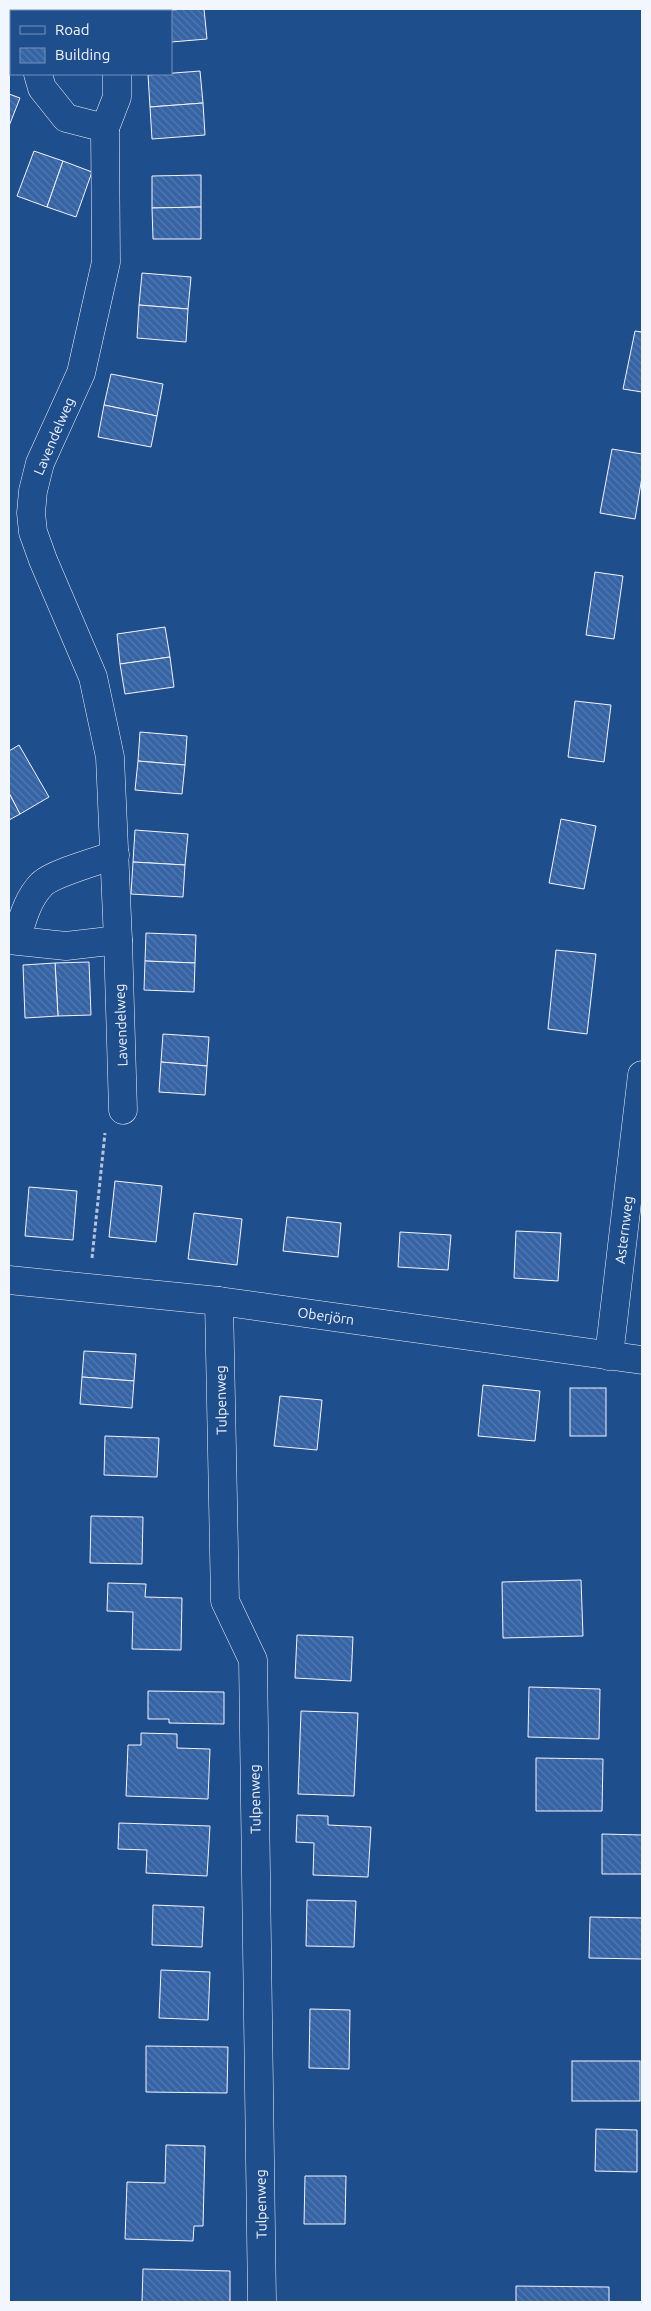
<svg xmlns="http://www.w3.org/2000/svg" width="651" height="2311" viewBox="0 0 651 2311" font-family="Ubuntu,sans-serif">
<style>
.building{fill:url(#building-back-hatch);stroke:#f2f6ff}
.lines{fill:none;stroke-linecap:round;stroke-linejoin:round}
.minor-casing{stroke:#f2f6ff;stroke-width:29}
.path{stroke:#b3c4dc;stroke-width:3;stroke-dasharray:4 2.5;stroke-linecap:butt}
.minor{stroke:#1f4e8c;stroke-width:28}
.labels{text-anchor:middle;stroke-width:4;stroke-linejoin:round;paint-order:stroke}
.street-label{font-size:14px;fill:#f2f6ff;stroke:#1f4e8c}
</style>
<defs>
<pattern id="building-back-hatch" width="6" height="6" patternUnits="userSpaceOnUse" patternTransform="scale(1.25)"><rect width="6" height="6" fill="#3563a3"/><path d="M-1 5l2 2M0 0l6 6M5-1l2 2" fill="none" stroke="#537ab1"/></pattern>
</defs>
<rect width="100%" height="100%" fill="#1f4e8c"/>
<!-- building -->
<g class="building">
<path d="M9,9H51L50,11H11V16H9Z"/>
<path d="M150,9H184L160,11H151Z"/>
<path d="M184,9H204L207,39L171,42V11H160Z"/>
<path d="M200,71L203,103L150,107L148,75Z"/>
<path d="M9,94L20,98L9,126Z"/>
<path d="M203,103L205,135L152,139L150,107Z"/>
<path d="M34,151L63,161L47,207L17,196Z"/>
<path d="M63,161L92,172L76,217L47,207Z"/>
<path d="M201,175V207L152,208V176Z"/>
<path d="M201,207V239H153L152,208Z"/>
<path d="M142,273L191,277L188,309L139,305Z"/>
<path d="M139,305L188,309L186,342L137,338Z"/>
<path d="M635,331L642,332V392L623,389Z"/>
<path d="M111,374L163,384L157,416L104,405Z"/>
<path d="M104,405L157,416L151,447L98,437Z"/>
<path d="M612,449L642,454V477L635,519L600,513Z"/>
<path d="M595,572L623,576L614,639L586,635Z"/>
<path d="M165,627L170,657L120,664L117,634Z"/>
<path d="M170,657L174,687L125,694L120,664Z"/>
<path d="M575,701L611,705L604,762L568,757Z"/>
<path d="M140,732L187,736L185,765L138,761Z"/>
<path d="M19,745L49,797L20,814L9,793V751Z"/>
<path d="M138,761L185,765L182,794L135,790Z"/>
<path d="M9,793L20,814L9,820Z"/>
<path d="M561,819L596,826L584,889L549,883Z"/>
<path d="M135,830L188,834L185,865L133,862Z"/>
<path d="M133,862L185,865L183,897L131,894Z"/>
<path d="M146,933L196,935L195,963L145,961Z"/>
<path d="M556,950L596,954L587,1034L548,1029Z"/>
<path d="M145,961L195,963L194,992L144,990Z"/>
<path d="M89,962L91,1015L58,1016L55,963Z"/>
<path d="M55,963L58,1016L25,1018L23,965Z"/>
<path d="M163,1034L209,1037L207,1066L161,1062Z"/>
<path d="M161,1062L207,1066L205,1095L159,1092Z"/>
<path d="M115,1181L162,1186L156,1242L109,1237Z"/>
<path d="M29,1187L77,1191L73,1240L25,1236Z"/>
<path d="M194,1213L242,1219L237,1265L188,1259Z"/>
<path d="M287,1217L341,1223L338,1257L283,1251Z"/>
<path d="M516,1231L561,1233L558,1281L514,1278Z"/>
<path d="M400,1232L451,1235L448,1270L398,1267Z"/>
<path d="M84,1351L136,1354L134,1381L82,1377Z"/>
<path d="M82,1377L134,1381L132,1408L80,1404Z"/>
<path d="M483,1385L540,1391L535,1441L478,1436Z"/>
<rect x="570" y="1388" width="36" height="48"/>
<path d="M280,1396L322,1400L317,1450L274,1446Z"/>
<path d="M105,1436L159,1438L157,1477L104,1475Z"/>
<path d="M91,1516L143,1517L142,1564L90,1563Z"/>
<path d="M581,1580L583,1636L503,1638L502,1582Z"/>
<path d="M108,1583L146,1584L145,1597L182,1598L181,1650L132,1649L133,1612L107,1611Z"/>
<path d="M297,1635L353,1637L351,1681L295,1678Z"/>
<path d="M529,1687L600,1689L599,1739L528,1737Z"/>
<path d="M148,1691L224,1692V1724L169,1723V1719H148Z"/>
<path d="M301,1711L358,1713L354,1796L298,1794Z"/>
<path d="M141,1733L177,1734V1748L210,1749L208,1799L126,1796L128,1745H141Z"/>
<path d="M536,1758L603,1759L602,1811H536Z"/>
<path d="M297,1815L328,1816V1825L371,1827L368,1877L313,1875L314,1843L296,1842Z"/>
<path d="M119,1823L210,1826L207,1876L146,1873L147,1850L118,1849Z"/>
<path d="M602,1834L642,1835V1874H602Z"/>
<path d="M307,1900L356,1901L354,1947L306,1946Z"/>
<path d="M153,1905L204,1907L202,1947L152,1945Z"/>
<path d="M590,1917L642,1918V1959L589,1958Z"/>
<path d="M161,1970L210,1972L208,2020L159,2018Z"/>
<path d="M310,2009L350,2010L349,2069L309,2068Z"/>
<path d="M146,2046L228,2047L227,2093L146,2092Z"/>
<rect x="572" y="2061" width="68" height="40"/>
<path d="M596,2129L637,2130V2172L595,2171Z"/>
<path d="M166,2145L205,2146L203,2226H194L193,2241L125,2239L127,2182L165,2183Z"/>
<path d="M305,2176H346L345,2224H304Z"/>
<path d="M143,2269L230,2271V2302H142Z"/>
<path d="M516,2286L609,2287V2302H516Z"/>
</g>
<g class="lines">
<!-- minor casing -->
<g class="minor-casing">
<g id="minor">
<path d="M112,11L113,9"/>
<path d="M9,47H11"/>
<path d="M105,128L117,97V74"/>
<path d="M9,940L66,946L118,940L110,757L93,677L43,560L33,532L31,513L33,491L40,463L81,373L106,262L105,128L66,118L42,88L38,74"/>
<path d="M16,940C22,921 27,899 42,884C54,873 98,861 115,855"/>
<path d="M118,940L123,1110"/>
<path d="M9,1280L219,1301L642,1360"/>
<path d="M219,1301L225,1601L253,1660L262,2302"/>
<path d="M609,1356L642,1075"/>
</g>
</g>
<!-- path -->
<path class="path" d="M92,1258L105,1133"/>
<!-- minor -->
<use href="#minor" class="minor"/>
</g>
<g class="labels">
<!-- street labels -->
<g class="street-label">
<text transform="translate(54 436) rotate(-67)" y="5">Lavendelweg</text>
<text transform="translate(121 1025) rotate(-92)" y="5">Lavendelweg</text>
<text transform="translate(624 1230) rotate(-83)" y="5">Asternweg</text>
<text transform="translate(326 1316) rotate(8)" y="5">Oberjörn</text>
<text transform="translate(221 1400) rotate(-91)" y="5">Tulpenweg</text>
<text transform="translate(255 1799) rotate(-91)" y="5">Tulpenweg</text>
<text transform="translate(261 2204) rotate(-91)" y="5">Tulpenweg</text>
</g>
</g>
<!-- border -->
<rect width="651" height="2311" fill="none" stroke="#f2f6ff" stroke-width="20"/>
<!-- legend -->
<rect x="10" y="10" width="162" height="65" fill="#1f4e8c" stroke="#7391ba"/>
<rect x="20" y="26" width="25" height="8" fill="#1f4e8c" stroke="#7391ba"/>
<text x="55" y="35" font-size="15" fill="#f2f6ff">Road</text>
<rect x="20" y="48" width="25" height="15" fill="url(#building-back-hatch)" stroke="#7391ba"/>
<text x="55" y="60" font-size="15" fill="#f2f6ff">Building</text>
</svg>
